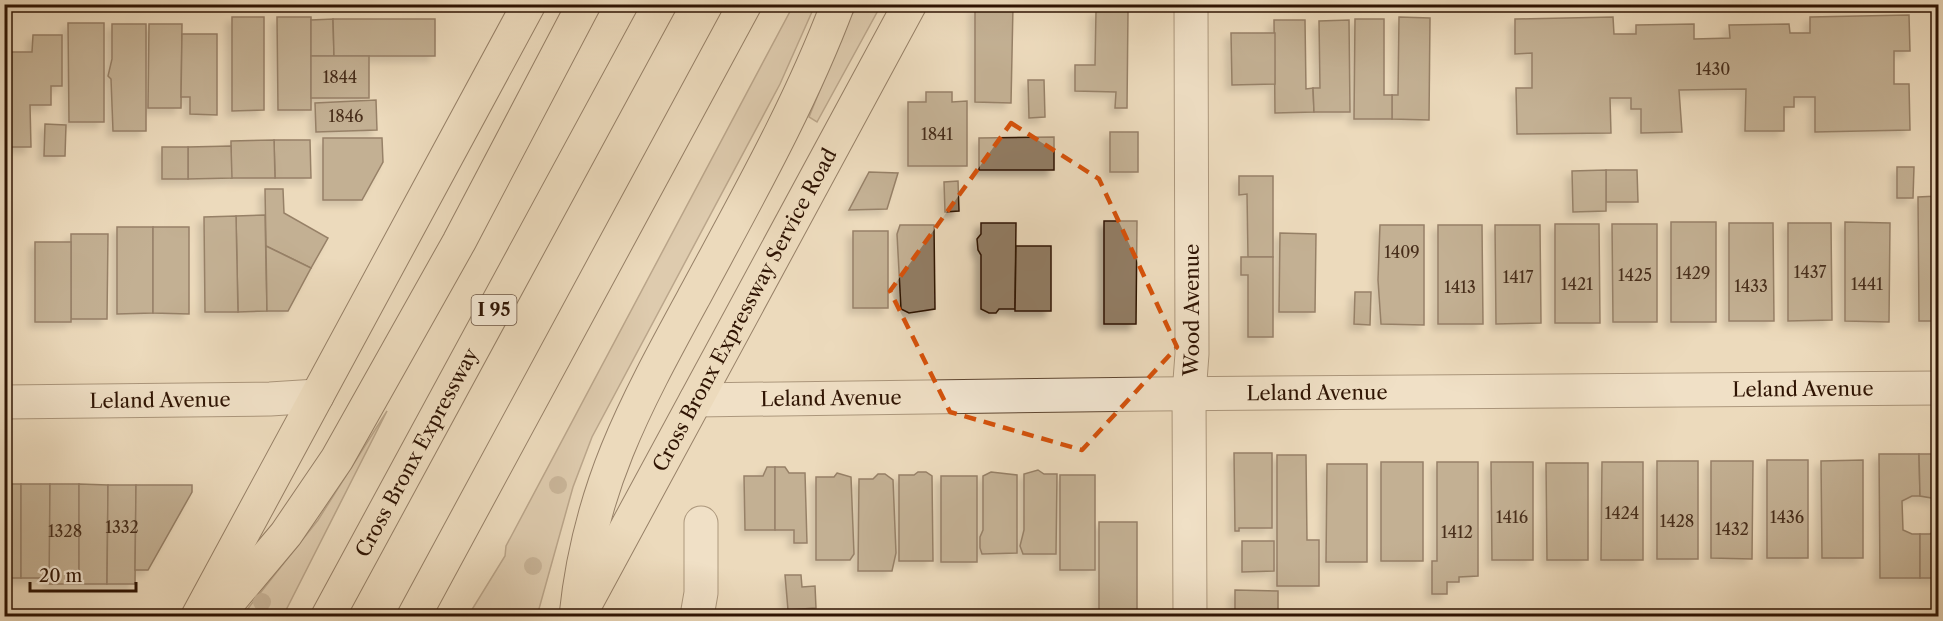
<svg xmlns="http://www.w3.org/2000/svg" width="1943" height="621" viewBox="0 0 1943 621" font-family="'Libre Caslon Text',serif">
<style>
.green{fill:#ccb89d;stroke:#7e6650;stroke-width:1.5}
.building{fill:#917b63;stroke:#2f1403;stroke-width:1.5;filter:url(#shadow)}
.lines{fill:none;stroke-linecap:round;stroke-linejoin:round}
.minor-casing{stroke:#5e4631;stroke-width:35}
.major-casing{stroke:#2f1403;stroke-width:35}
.highway-casing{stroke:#2f1403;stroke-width:35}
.minor{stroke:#f3e7d3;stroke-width:33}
.major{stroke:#ecdabc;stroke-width:33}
.highway{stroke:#ecdabc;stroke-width:33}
.tree{fill:#9e8870}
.marked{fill:none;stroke:#d6520b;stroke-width:4.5;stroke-dasharray:12 8;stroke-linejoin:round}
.labels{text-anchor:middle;stroke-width:4.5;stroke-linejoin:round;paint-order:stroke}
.number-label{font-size:16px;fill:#482e1b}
.shield{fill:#f3e7d3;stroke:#6a5341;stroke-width:1.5}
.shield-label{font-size:18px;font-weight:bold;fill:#2f1403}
.street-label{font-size:20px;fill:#2f1403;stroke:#f3e7d3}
</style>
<defs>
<filter id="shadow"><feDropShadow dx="-5.5" dy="5.5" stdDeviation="3" flood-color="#0004"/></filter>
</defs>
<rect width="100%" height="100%" fill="#ecdabc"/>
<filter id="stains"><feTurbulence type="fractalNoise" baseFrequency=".00333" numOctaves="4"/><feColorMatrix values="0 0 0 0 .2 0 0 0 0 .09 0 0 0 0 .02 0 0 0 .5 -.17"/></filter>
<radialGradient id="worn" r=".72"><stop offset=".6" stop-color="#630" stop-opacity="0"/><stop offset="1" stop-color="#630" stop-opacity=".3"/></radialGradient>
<!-- green -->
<g class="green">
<path d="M794,4L815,5L780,84L592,437L573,487L537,616H468L505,556L506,546Z"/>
<path d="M859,5H881L817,122L809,117L849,18Z"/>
<path d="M387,411L283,616H242L318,520Z"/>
</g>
<!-- building -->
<g class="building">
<path d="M1013,6L1011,103L975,102V7Z"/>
<path d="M1096,11H1128L1127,108H1115L1116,92L1075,91V65H1095Z"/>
<path d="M1909,15L1910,51H1894V84H1909L1910,130L1815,132V97H1794V107H1784V131H1745L1746,89L1679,90L1682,132L1641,133V109H1631V98H1610L1611,133L1517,134L1516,88H1532V53L1515,54V19L1613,17L1614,34H1636V25L1694,24V39L1730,38L1729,25L1789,24L1790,33H1810V17Z"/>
<path d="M232,17H264V110L232,111Z"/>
<path d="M277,17H311V110H278Z"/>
<path d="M1399,17L1430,18L1429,120L1392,119V95H1398Z"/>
<path d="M333,19L334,56H311V20Z"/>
<path d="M333,19H435V56H334Z"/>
<path d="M1355,19H1384V95H1392V119H1354Z"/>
<path d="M1274,20H1305L1306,89L1313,88L1314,112L1275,113Z"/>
<path d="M1349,20L1350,112H1314L1313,88H1320L1319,21Z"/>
<path d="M68,23H104V122H69Z"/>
<path d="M112,24H146V131H113L111,79L108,76L112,59Z"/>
<path d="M149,24H182L181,108H148Z"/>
<path d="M1231,33H1275V84L1232,85Z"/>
<path d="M182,34H217V115L190,114V97H181Z"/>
<path d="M33,35H62V86H51V105H30L31,147H4V52H32Z"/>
<rect x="311" y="56" width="58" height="42"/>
<path d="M1028,80H1044L1045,117L1029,118Z"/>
<path d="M926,92H952V102L967,101V166H908V102H926Z"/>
<path d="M376,100L377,130L316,132L315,103Z"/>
<path d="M45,124L66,125L65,156H44Z"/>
<rect x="1110" y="132" width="28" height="40"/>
<path d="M1054,137V170H979V138Z"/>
<path d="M323,138H382L383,162L362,200H323Z"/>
<path d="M274,140H310L311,178H275Z"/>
<path d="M274,140L275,178H231V141Z"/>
<path d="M231,146L232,178L188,179V147Z"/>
<rect x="162" y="147" width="26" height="32"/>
<path d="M1897,167H1914L1913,198H1897Z"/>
<path d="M1606,170H1637L1638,202H1606Z"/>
<path d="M1606,170V211L1573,212L1572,171Z"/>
<path d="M869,172L898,173L887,209L849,210Z"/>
<path d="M1239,176H1273V257H1248L1247,194L1239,195Z"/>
<path d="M958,181L959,211L945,212L944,182Z"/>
<path d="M265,189H283L284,213L328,238L311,268L266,246Z"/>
<path d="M1938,196V321H1919L1918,197Z"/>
<path d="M265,215L267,311L238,312L236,216Z"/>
<path d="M236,216L238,312H205L204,217Z"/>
<path d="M1104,221H1137L1136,324H1104Z"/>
<rect x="1671" y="222" width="45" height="100"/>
<path d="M1845,222L1890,223L1889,322L1845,321Z"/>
<path d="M981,223H1016L1015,309H999L996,313H989L981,309V255L978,250L977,239L981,234Z"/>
<path d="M1729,223H1773L1774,321H1729Z"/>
<path d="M1788,223H1831L1832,320L1788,321Z"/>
<path d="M1555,224H1599L1600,323H1555Z"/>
<path d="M1612,224H1657V322H1613Z"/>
<path d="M900,225H934L935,309L909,313L901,309L897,234Z"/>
<path d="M1380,225H1424V325L1381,324L1378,280Z"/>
<path d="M1438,225H1482L1483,324H1438Z"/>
<path d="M1495,225H1540L1541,323L1496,324Z"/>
<path d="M117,227H153V313L117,314Z"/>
<path d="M153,227H189V314L153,313Z"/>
<rect x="853" y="231" width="35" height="77"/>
<path d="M1280,233L1316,234L1315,312H1279Z"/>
<path d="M71,234H108L107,319H71Z"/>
<rect x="35" y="242" width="36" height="80"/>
<path d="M266,246L311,268L288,311H267Z"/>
<path d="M1016,246H1051V311H1015Z"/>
<path d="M1241,257H1273V337H1248V275H1241Z"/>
<path d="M1355,292H1371L1370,325L1354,324Z"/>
<path d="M1234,453H1272V528H1239V531H1235Z"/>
<path d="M1879,454H1919L1920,496H1912L1902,501L1903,530L1912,534H1920V578H1880Z"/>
<path d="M1919,454H1938V578H1920V534H1930L1937,530V499L1920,496Z"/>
<path d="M1277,455H1306L1307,540H1319V586H1277Z"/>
<rect x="1767" y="460" width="41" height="98"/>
<path d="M1863,460V558H1822L1821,461Z"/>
<rect x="1657" y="461" width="41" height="98"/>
<path d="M1711,461H1753L1752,559L1711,558Z"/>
<rect x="1381" y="462" width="42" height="99"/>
<path d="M1437,462H1478V576L1459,577V582H1447V594H1432V561H1437Z"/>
<path d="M1491,462H1533V560H1492Z"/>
<path d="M1602,462H1643V560H1601Z"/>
<path d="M1546,463H1588V560H1547Z"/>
<path d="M1327,464H1367V562H1326Z"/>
<path d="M767,467H775V530H745L744,476H763Z"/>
<path d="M775,467H785L789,473H805L807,543H794V530H775Z"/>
<path d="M1038,470L1044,474H1057L1056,554H1023L1020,546L1024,530V474Z"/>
<path d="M918,472H926L932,476L933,561H899V475H914Z"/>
<path d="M991,472L1017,475V553L982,554L980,548V537L983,530V476Z"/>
<path d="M837,473L851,477L854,554L850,560H816V477H834Z"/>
<path d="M878,474H885L893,480L896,553L892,571H858L859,479H873Z"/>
<rect x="1060" y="475" width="35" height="95"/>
<rect x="941" y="476" width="36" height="86"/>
<rect x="4" y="484" width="17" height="94"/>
<rect x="21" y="484" width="29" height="94"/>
<path d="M50,484H79V584H49Z"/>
<path d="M79,484L108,485L107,584H79Z"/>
<path d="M108,485H136L135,584H107Z"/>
<path d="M136,485H192V492L148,570H135Z"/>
<rect x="1099" y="522" width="38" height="93"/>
<path d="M1242,541H1274V571L1242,572Z"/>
<path d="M785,575H801L802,587L815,586L816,608L788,610Z"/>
<path d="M1235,590L1278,591V616H1235Z"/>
<rect x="1922" y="611" width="16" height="5"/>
</g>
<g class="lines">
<!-- minor casing -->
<g class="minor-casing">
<g id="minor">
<path id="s1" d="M696,400L1154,394L1938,388"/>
<path id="s2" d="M4,402L270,399L317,396"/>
<path d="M697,616L701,593V523"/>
<path id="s3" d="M1190,616L1189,394L1192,354L1191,4"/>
</g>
</g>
<!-- major casing -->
<g class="major-casing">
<g id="major">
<path d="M198,616L529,4"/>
<path id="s4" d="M579,616L910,4"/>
</g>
</g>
<!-- highway casing -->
<g class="highway-casing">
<g id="highway">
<path d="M217,616L286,534L337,459L459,242L584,4"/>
<path id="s5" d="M328,616L660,4"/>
<path d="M414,616L745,4"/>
<path d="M576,616C589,488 635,405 695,295C746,200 800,105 838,4"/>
</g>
</g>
<!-- minor -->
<use href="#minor" class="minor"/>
<!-- major -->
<use href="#major" class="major"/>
<!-- highway -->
<use href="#highway" class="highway"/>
</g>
<!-- trees -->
<g class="tree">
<circle cx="558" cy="485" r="9"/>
<circle cx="533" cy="566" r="9"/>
<circle cx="262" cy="602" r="9"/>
</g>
<!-- marked area -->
<path d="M0 0H1943V621H0ZM1011,123L1099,179L1177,347L1082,450L950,412L890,291Z" fill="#ecdabc" fill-opacity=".55" fill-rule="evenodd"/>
<path class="marked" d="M1011,123L1099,179L1177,347L1082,450L950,412L890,291Z"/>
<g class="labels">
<!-- number labels -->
<g class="number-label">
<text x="1713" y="75">1430</text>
<text x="340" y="83">1844</text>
<text x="346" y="122">1846</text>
<text x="937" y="140">1841</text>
<text x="1402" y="258">1409</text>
<text x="1810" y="278">1437</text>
<text x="1693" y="279">1429</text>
<text x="1635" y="281">1425</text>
<text x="1518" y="283">1417</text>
<text x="1577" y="290">1421</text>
<text x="1867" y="290">1441</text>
<text x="1751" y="292">1433</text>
<text x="1460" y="293">1413</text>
<text x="1622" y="519">1424</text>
<text x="1512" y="523">1416</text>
<text x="1787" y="523">1436</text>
<text x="1677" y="527">1428</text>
<text x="122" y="533">1332</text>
<text x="1732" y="535">1432</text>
<text x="65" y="537">1328</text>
<text x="1457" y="538">1412</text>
</g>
<!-- shield labels -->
<rect class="shield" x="471.5" y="295" width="45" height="30" rx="4.5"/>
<g class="shield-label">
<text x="494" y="316">I 95</text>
</g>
<!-- street labels -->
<g class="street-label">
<text dy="7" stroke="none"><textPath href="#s4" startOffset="348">Cross Bronx Expressway Service Road</textPath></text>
<text dy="7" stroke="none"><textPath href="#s3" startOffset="306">Wood Avenue</textPath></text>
<text dy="7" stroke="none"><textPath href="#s1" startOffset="1107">Leland Avenue</textPath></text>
<text dy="7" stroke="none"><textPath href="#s1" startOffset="621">Leland Avenue</textPath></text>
<text dy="7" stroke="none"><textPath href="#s1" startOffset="135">Leland Avenue</textPath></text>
<text dy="7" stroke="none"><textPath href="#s2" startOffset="156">Leland Avenue</textPath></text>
<text dy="7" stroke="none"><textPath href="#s5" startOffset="186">Cross Bronx Expressway</textPath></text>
</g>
</g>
<!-- margin -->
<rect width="1943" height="621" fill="none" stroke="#ecdabc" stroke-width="24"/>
<rect x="6" y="6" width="1931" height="609" fill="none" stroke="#2f1403" stroke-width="3"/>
<rect x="12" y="12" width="1919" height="597" fill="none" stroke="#2f1403" stroke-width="1.5"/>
<!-- scale -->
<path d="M30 582v9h106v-9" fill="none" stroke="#2f1403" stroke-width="3"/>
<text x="39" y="582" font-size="18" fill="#2f1403" stroke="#f3e7d3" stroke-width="4.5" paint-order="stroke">20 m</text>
<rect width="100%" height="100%" filter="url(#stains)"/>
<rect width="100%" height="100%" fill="url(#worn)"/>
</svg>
